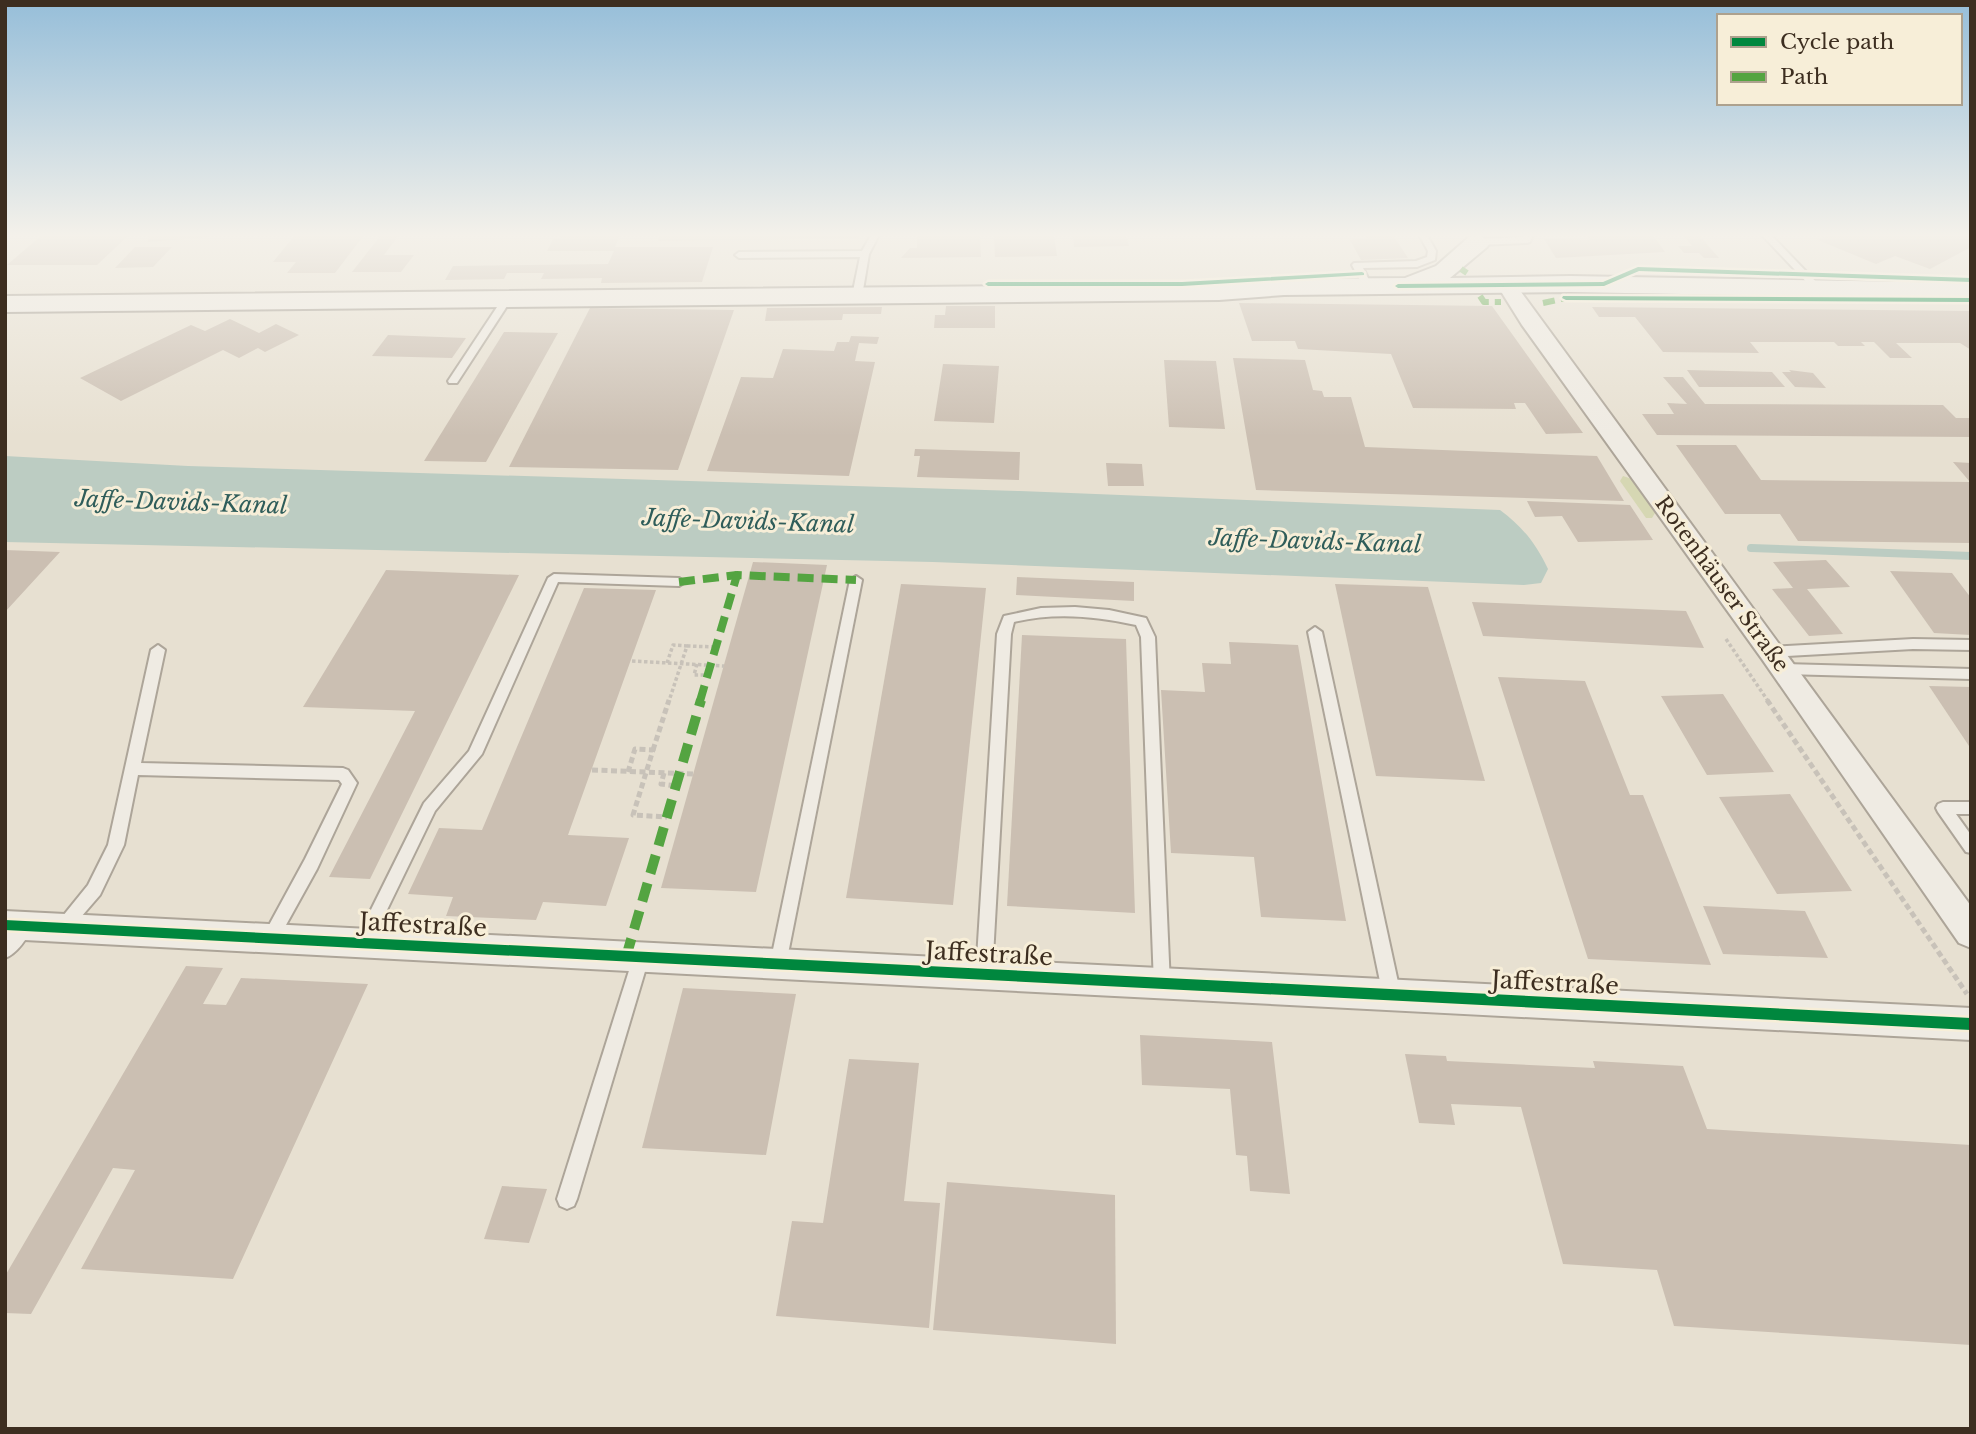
<svg xmlns="http://www.w3.org/2000/svg" width="1976" height="1434" viewBox="0 0 1976 1434" font-family="'Libre Baskerville',serif">
<style>
.green{fill:#d6d7b3}
.water{fill:#bcccc2}
.lines{fill:none;stroke-linecap:round;stroke-linejoin:round}
.stream{stroke:#bcccc2;stroke-width:8}
.building{fill:#cbbfb2}
.lane-casing{stroke:#ada599;stroke-width:4}
.street-casing{stroke:#ada599;stroke-width:4}
.secondary-casing{stroke:#9c958a;stroke-width:4}
.path-far1{stroke:#c8c2b9;stroke-width:3.5;stroke-dasharray:3.5 2.5;stroke-linecap:butt}
.path{stroke:#c8c2b9;stroke-width:5;stroke-dasharray:6 3.5;stroke-linecap:butt}
.lane{fill:#efebe3;fill-rule:evenodd}
.street{fill:#efebe3;fill-rule:evenodd}
.secondary{fill:#efebe3;fill-rule:evenodd}
.path-bridge-far1{stroke:#c8c2b9;stroke-width:3.5;stroke-dasharray:3.5 2.5;stroke-linecap:butt}
.path-bridge{stroke:#c8c2b9;stroke-width:5;stroke-dasharray:6 3.5;stroke-linecap:butt}
.quiet-far2{stroke:#54a441;stroke-width:6;stroke-dasharray:12 6;stroke-linecap:butt}
.quiet-far1{stroke:#54a441;stroke-width:8;stroke-dasharray:16 8;stroke-linecap:butt}
.quiet{stroke:#54a441;stroke-width:10;stroke-dasharray:19 10;stroke-linecap:butt}
.cycleway-casing{stroke:#f7eed8;stroke-width:5}
.cycleway{fill:#00873e;fill-rule:evenodd}
.labels{text-anchor:middle;stroke-width:6;stroke-linejoin:round;paint-order:stroke}
.street-label{font-size:21px;fill:#3d2e20;stroke:#f7eed8}
.water-label{font-size:23px;font-style:italic;fill:#2f5d5a;stroke:#f7eed8}
.near-street-label{font-size:24px;fill:#3d2e20;stroke:#f7eed8}
</style>
<rect width="100%" height="100%" fill="#e7e0d1"/>
<!-- green -->
<path class="green" d="M1623,476L1632,479L1655,513L1652,518H1646L1620,481Z"/>
<!-- water -->
<path class="water" d="M5,456L188,466L1020,491L1500,510C1523,527 1536,544 1548,569L1541,583L1524,585L933,562L5,542Z"/>
<g class="lines">
<!-- stream -->
<path class="stream" d="M1751,548L1971,556"/>
</g>
<!-- building -->
<g class="building">
<path d="M42,235H129L97,265H7Z"/>
<path d="M151,235H210V237L147,242Z"/>
<path d="M295,235H364L335,273H287L296,262H273Z"/>
<path d="M381,235H399L384,255H414L401,272H352Z"/>
<path d="M562,235H620L615,247H713L702,282L601,283L602,278L541,279L544,273H507L504,279L445,280L453,266L608,264L614,251H547L553,239H560Z"/>
<path d="M660,235H860L859,238L658,241Z"/>
<path d="M917,235H980L981,257L901,258L910,248H917Z"/>
<path d="M994,235H1054L1057,256L995,257Z"/>
<path d="M1073,235H1126L1129,246L1074,247Z"/>
<path d="M1364,235H1393L1408,258L1361,260L1350,240L1367,239Z"/>
<path d="M1586,235H1653L1665,252L1556,258L1544,239L1589,240Z"/>
<path d="M1683,235H1699L1719,258H1704L1699,253H1684L1678,246H1692Z"/>
<path d="M1827,235H1965L1971,237V247L1930,269L1895,256L1876,264L1818,240Z"/>
<path d="M135,247H172L153,267L115,268Z"/>
<path d="M1239,303L1492,306L1583,433L1546,434L1525,403H1514L1516,409L1413,408L1391,354L1298,349L1295,341H1252Z"/>
<path d="M946,306H995V328H934L935,315H945Z"/>
<path d="M882,307L881,314H843L842,320L765,321L767,308Z"/>
<path d="M1592,307L1971,311V350L1960,343H1896L1912,358H1890L1874,342H1861L1865,346H1838L1834,342H1750L1759,353L1663,352L1635,317H1599Z"/>
<path d="M590,308L734,310L678,470L509,467Z"/>
<path d="M230,319L259,333L276,324L299,335L265,352L258,348L239,358L223,350L121,401L80,378L191,325L205,331Z"/>
<path d="M504,332L558,333L486,462L424,461Z"/>
<path d="M388,335L466,338L452,358L372,356Z"/>
<path d="M851,336L879,337L877,344L859,343L855,361L875,362L849,476L707,471L741,377L773,378L783,349L834,351L837,342H849Z"/>
<path d="M1233,358L1305,360L1313,390L1322,391L1324,397H1351L1365,447L1597,456L1624,501L1256,490Z"/>
<path d="M1164,360L1216,361L1225,429L1169,427Z"/>
<path d="M943,364L999,366L994,423L934,421Z"/>
<path d="M1687,370L1772,372L1785,387H1699Z"/>
<path d="M1789,370L1813,373L1826,388L1795,387L1782,372H1791Z"/>
<path d="M1663,377H1683L1705,404L1943,405L1956,418H1971V437L1657,435L1642,414H1674L1667,403L1687,404Z"/>
<path d="M1676,445H1736L1761,480L1970,482L1953,462L1971,463V543L1798,541L1780,514H1725Z"/>
<path d="M915,449L1020,452L1019,480L917,477L920,456H914Z"/>
<path d="M1106,463L1142,464L1144,486H1108Z"/>
<path d="M1527,501L1630,505L1653,540L1578,542L1562,516L1535,517Z"/>
<path d="M5,550L60,552L5,612L6,566Z"/>
<path d="M1826,560L1850,587L1807,589L1843,634L1809,636L1772,589L1793,588L1773,562Z"/>
<path d="M753,562L827,565L756,892L661,888Z"/>
<path d="M386,570L519,575L370,879L329,877L415,711L303,707Z"/>
<path d="M1890,571L1952,573L1971,598V635L1934,633Z"/>
<path d="M1017,577L1134,582V601L1016,595Z"/>
<path d="M901,584L986,588L953,905L846,898Z"/>
<path d="M1335,584L1428,587L1485,781L1376,776Z"/>
<path d="M584,588L656,590L568,835L629,838L606,906L543,902L536,920L446,916L453,897L408,894L439,828L482,830Z"/>
<path d="M1472,602L1686,611L1704,648L1483,636Z"/>
<path d="M1022,635L1126,639L1135,913L1007,906Z"/>
<path d="M1229,642L1298,645L1346,921L1261,917L1254,857L1171,853L1161,690L1205,692L1202,663L1231,664Z"/>
<path d="M1498,677L1585,681L1630,795H1643L1711,965L1588,959Z"/>
<path d="M1929,686L1971,687V749Z"/>
<path d="M1723,694L1747,731L1774,772L1707,775L1661,696Z"/>
<path d="M1790,794L1820,841L1852,891L1777,894L1719,797Z"/>
<path d="M1703,906L1805,911L1828,958L1723,954Z"/>
<path d="M186,966L223,968L203,1004L226,1005L241,978L368,984L233,1279L81,1269L135,1170L113,1168L31,1314L5,1313V1276Z"/>
<path d="M683,988L796,994L766,1155L642,1148Z"/>
<path d="M1140,1035L1272,1042L1290,1194L1250,1191L1247,1156L1236,1155L1230,1089L1142,1085Z"/>
<path d="M1405,1054L1446,1056L1447,1061L1595,1068L1593,1061L1683,1066L1707,1129L1971,1145V1345L1674,1326L1657,1270L1563,1264L1521,1107L1451,1104L1455,1125L1419,1123Z"/>
<path d="M849,1059L919,1063L904,1201L940,1203L929,1328L776,1316L792,1221L823,1223Z"/>
<path d="M947,1182L1115,1195L1116,1344L933,1330Z"/>
<path d="M502,1186L547,1189L529,1243L484,1239Z"/>
</g>
<g class="lines">
<!-- lane casing -->
<g class="lane-casing">
<g id="lane">
<path d="M871,235H879L869,254L862,296L857,299L852,296L860,257L739,258L735,255L739,252L862,251Z"/>
<path d="M1419,235H1427L1436,251L1435,260L1417,267L1363,268L1372,286L1364,288L1352,265L1354,263L1416,261L1427,257L1428,251Z"/>
<path d="M1525,235H1533L1530,242L1527,243L1478,245L1474,242L1478,239L1524,237Z"/>
<path d="M1762,235H1771L1820,286V290H1814Z"/>
<path d="M503,298L511,300L457,383H449L448,381Z"/>
<path d="M554,574L679,578L685,582L679,586L558,582L482,754L435,811L369,947L363,949L357,947L355,942L424,803L469,751L548,578Z"/>
<path d="M856,576L862,580L786,964L784,969L778,972L772,969L770,964L850,580Z"/>
<path d="M1075,607L1109,610L1146,618L1155,637L1170,985L1168,991L1162,993L1156,991L1154,985L1141,637L1136,625C1096,616 1054,612 1014,622L1011,634L992,975L990,980L984,983L978,980L976,975L997,634L1004,616L1041,608Z"/>
<path d="M1315,627L1322,632L1401,996L1398,1002L1392,1004L1386,1002L1383,996L1308,632Z"/>
<path d="M1913,639L1971,640V650L1913,649L1771,657L1764,652L1771,647Z"/>
<path d="M158,645L165,650L141,763L343,768L348,770L357,783L317,869L276,943L270,945L264,943L262,938L305,859L342,784L339,780L138,775L124,845L100,895L68,932L62,934L56,932L54,927L88,885L108,845L151,650Z"/>
<path d="M1784,664L1971,669V679L1784,674L1777,669Z"/>
<path d="M1943,802H1971V814H1956L1971,835V853L1966,852L1938,812L1936,808L1938,804Z"/>
<path d="M25,919L31,921L33,926C28,937 17,954 5,958C5,942 7,925 25,919Z"/>
<path d="M641,950L647,953L649,958L577,1199L574,1206L567,1209L560,1206L557,1199L633,958L635,953Z"/>
</g>
</g>
<!-- street casing -->
<g class="street-casing">
<g id="street">
<path d="M1506,279L1513,281L1971,906V948L1959,943L1762,659L1522,325L1497,285Z"/>
<path d="M5,911L1971,1008V1040L5,939Z"/>
</g>
</g>
<!-- secondary casing -->
<g class="secondary-casing">
<path id="secondary" d="M1480,235L1490,242L1487,247L1450,278L1570,276L1971,283V299L1570,292L1284,295L1219,300L5,312V296L1219,284L1284,279L1405,278L1436,266L1469,237Z"/>
</g>
<!-- path-far1 -->
<g class="path-far1">
<path d="M1726,639L1768,701"/>
<path d="M687,646L717,647"/>
<path d="M667,663L673,645L687,646L669,701"/>
<path d="M697,664L694,675H708"/>
</g>
<!-- path -->
<g class="path">
<path d="M1767,700L1967,994"/>
<path d="M653,750L669,700"/>
<path d="M628,772L635,749L653,750L633,815L667,817"/>
<path d="M664,773L661,784L676,786"/>
</g>
<!-- lane -->
<use href="#lane" class="lane"/>
<!-- street -->
<use href="#street" class="street"/>
<!-- secondary -->
<use href="#secondary" class="secondary"/>
<!-- path-bridge-far1 -->
<path class="path-bridge-far1" d="M632,661L724,666"/>
<!-- path-bridge -->
<path class="path-bridge" d="M592,770L694,774"/>
<!-- quiet-far2 -->
<g class="quiet-far2">
<path d="M1461,269L1467,273"/>
<path d="M1480,296L1484,302H1501"/>
<path d="M1543,303L1566,298L1564,295"/>
</g>
<!-- quiet-far1 -->
<g class="quiet-far1">
<path d="M679,582L737,575"/>
<path d="M700,701L737,575L856,580"/>
</g>
<!-- quiet -->
<path class="quiet" d="M626,957L701,700"/>
<!-- cycleway casing -->
<g class="cycleway-casing">
<g id="cycleway">
<path d="M1638,267L1971,278V282L1639,271L1604,286L1398,288L1395,286L1398,284L1603,282Z"/>
<path d="M1362,272L1364,273V275L1182,286H988L985,284L988,282H1182Z"/>
<path d="M1563,296L1971,298V302L1566,300L1562,298Z"/>
<path d="M5,920L1971,1018V1030L5,930Z"/>
</g>
</g>
<!-- cycleway -->
<use href="#cycleway" class="cycleway"/>
</g>
<!-- sky -->
<linearGradient id="sky" x2="0" y2="1"><stop stop-color="#96bed9"/><stop offset="0.54" stop-color="#f4f1ea"/><stop offset="1" stop-color="#f4f1ea" stop-opacity="0"/></linearGradient>
<rect width="1976" height="436" fill="url(#sky)"/>
<g class="labels">
<!-- street labels -->
<g class="street-label">
<text transform="translate(1722 584) rotate(54)" y="7">Rotenhäuser Straße</text>
</g>
<!-- water labels -->
<g class="water-label">
<text transform="translate(181 502) rotate(2)" y="8">Jaffe-Davids-Kanal</text>
<text transform="translate(748 521) rotate(2)" y="8">Jaffe-Davids-Kanal</text>
<text transform="translate(1315 541) rotate(2)" y="8">Jaffe-Davids-Kanal</text>
</g>
<!-- near-street labels -->
<g class="near-street-label">
<text transform="translate(423 925) rotate(3)" y="8">Jaffestraße</text>
<text transform="translate(989 954) rotate(3)" y="8">Jaffestraße</text>
<text transform="translate(1555 983) rotate(3)" y="8">Jaffestraße</text>
</g>
</g>
<!-- border -->
<rect width="1976" height="1434" fill="none" stroke="#3d2e20" stroke-width="14"/>
<!-- legend -->
<rect x="1717" y="14" width="245" height="91" fill="#f7eed8" stroke="#ada18e" stroke-width="2"/>
<rect x="1731" y="37" width="35" height="10" fill="#00873e" stroke="#ada18e" stroke-width="2"/>
<text x="1780" y="49" font-size="21" fill="#3d2e20">Cycle path</text>
<rect x="1731" y="72" width="35" height="10" fill="#54a441" stroke="#ada18e" stroke-width="2"/>
<text x="1780" y="84" font-size="21" fill="#3d2e20">Path</text>
</svg>
